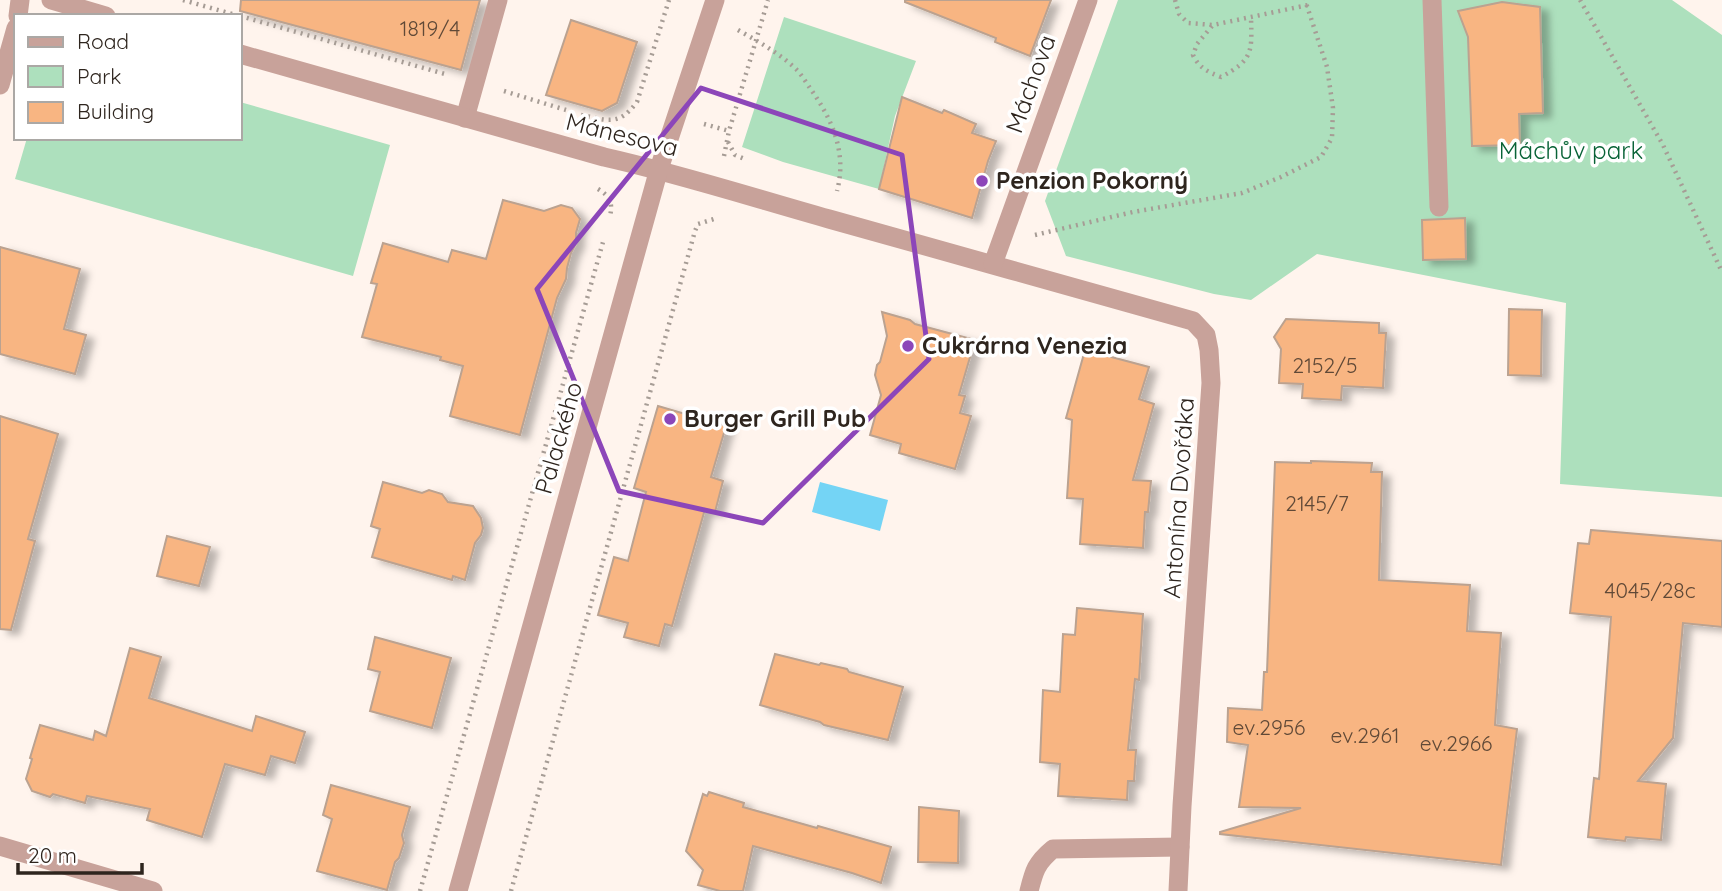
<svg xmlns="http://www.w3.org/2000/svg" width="1722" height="891" viewBox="0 0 1722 891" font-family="Quicksand,sans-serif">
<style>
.green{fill:#ade0bd}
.water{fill:#74d4f5}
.building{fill:#f8b582;stroke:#bba290;stroke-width:2;filter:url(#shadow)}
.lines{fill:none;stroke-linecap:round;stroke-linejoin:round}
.path{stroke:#a69c95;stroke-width:4.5;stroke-dasharray:2 5;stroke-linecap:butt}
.service{stroke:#c8a29a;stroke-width:19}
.minor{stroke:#c8a29a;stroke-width:19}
.marked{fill:none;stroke:#8c46b9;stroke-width:5;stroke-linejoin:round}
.poi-dot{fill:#8c46b9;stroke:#fff;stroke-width:2.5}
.labels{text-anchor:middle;stroke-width:7;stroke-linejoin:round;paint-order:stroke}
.number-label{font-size:21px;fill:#604937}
.street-label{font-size:24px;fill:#2e251e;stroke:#fff}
.park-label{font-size:24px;fill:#096337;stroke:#fff}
.poi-label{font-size:24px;font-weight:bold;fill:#2e251e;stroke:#fff;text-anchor:start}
</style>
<defs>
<filter id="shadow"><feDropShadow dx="8" dy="4.5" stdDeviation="3.5" flood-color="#0004"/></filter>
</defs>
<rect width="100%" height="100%" fill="#fff4ed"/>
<!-- green -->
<g class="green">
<path d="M1118,0H1672L1722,35V497L1560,484L1566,303L1317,254L1251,300L1214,294L1066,256L1045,201Z"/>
<path d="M784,17L916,61L895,116L879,189L783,162L742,147Z"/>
<path d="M240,102L390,145L353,276L15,179L27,138H240Z"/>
</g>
<!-- water -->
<path class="water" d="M820,482L888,500L880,531L812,512Z"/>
<!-- building -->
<g class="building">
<path d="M241,0H480L461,70L240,11Z"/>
<path d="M905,0H1051L1030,56L995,42L996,38L905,2Z"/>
<path d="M1502,2L1540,7L1543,113L1519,114L1520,145L1472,146L1468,37L1458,11Z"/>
<path d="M571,20L637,42L617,103L602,111L546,95Z"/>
<path d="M902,97L942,113L944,110L976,124L972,133L996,141L988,161L972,218L879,189Z"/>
<path d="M503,200L544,211L561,205L572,208L580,219L576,233V243L571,253L567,268L566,279L557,298L520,435L450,416L463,366L440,360L441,357L362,337L377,284L371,283L383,243L448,262L452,250L486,259Z"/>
<path d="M1465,218L1466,259L1423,260L1422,220Z"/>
<path d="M0,247L80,269L64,329L86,335L75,374L0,354Z"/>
<path d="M1509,309L1542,310L1541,376L1508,375Z"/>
<path d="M882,312L910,320L915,324L975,340L959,395L965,396L960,413L971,416L955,469L899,453L901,444L870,435L881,395L875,375L877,365L880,362L887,336Z"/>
<path d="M1286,319L1379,323V333H1386L1383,388L1342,386L1341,400L1302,398L1303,384L1279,383L1281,349L1274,337Z"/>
<path d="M1085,350L1149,367L1139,399L1154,404L1133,480L1151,481L1148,512H1145L1143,548L1080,544L1083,499L1067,498L1072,420L1066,418Z"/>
<path d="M658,406L726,426L711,477L723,481L715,512L705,509L672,626L665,624L659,646L624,637L628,623L598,615L614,557L628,561L646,492L634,488Z"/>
<path d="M0,416L58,434L28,539L35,541L11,630L0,629Z"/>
<path d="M1311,461L1372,463L1371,472H1382L1379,580L1470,585L1467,631L1501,633L1495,725L1517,729L1501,865L1220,834V832L1301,808L1239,807L1248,745L1227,742L1228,708L1262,710L1264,672H1267L1275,462L1311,463Z"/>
<path d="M383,482L422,493L429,490L442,494L448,502L473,506L481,518L483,528L481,535L475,543L465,580L453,576L452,580L372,557L380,529L371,526Z"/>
<path d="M1591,530L1722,541V627L1683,623L1673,738L1638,781L1666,784L1661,840L1626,837L1625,841L1588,837L1594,778L1599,779L1611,617L1570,613L1578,543L1589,544Z"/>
<path d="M167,536L210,547L199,586L157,576Z"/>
<path d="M1077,608L1143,614L1139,680L1135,679L1128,750H1136L1134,781H1128L1127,800L1058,796L1060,764L1040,762L1043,690L1060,692L1063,634L1075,635Z"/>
<path d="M375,637L451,658L432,728L370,711L380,672L368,669Z"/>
<path d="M130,648L161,657L149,698L252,731L256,716L305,732L295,763L271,756L265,775L225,764L202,837L147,820L150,809L87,796L85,803L53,794L50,797L32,791L26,779L32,759L30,758L40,725L93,740L95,731L106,736Z"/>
<path d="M775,654L819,665L821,663L847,669L849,672L903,687L888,740L824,725L820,722L760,705Z"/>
<path d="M331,785L410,807L402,835L404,843L399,858L395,862L387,890L317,871L332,819L323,815Z"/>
<path d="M709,792L744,803L743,807L817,828L818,826L891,847L881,883L852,873L753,846L743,891H720L698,885L703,870L686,851L703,794L707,796Z"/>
<path d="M919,807L959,811L958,863L918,862Z"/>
</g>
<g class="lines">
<!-- path -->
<g class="path">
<path d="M183,0L239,16"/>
<path d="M1175,0L1179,14L1188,23L1213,25L1308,5"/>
<path d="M1580,0L1663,145L1722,272"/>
<path d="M240,16L445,74"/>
<path d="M1212,26L1197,44L1193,55C1199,68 1208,72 1221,77C1253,60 1252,52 1251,18"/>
<path d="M738,30C759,42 779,53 796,69C802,75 807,84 812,91C833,121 847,154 837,191"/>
<path d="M504,91L566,110"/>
<path d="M581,115C608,120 618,127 637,102L669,0"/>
<path d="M704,124L729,131"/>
<path d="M728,142L735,155L747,160"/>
<path d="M724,156L729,131L768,0"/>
<path d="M598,189C610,196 613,203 610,216"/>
<path d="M1035,235L1133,212L1242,193L1281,177L1321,157L1332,138L1333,108L1327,67L1305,0"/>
<path d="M420,891L603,242"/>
<path d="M511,891L695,231L698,224L714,219"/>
</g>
<!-- service -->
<g class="service">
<path d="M1432,0L1439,207"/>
<path d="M465,118L498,0"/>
<path d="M1029,891C1034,871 1036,863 1053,849L1180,847"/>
</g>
<!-- minor -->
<g class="minor">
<path d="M51,0L106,16"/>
<path d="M18,16L20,0"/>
<path d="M240,54L604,157C680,174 754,198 829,219C950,254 1072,286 1193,321L1206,335L1209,350L1211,383L1182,806L1178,891"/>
<path d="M0,85L16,28"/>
<path d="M993,264L1088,0"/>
<path d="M0,846L153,891"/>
<path d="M458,891L659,169L715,0"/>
</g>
</g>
<!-- marked area -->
<path class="marked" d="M701,88L902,155L929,359L763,523L619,491L537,289Z"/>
<!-- markers -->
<g class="poi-dot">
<circle cx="982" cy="181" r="7"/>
<circle cx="908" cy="346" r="7"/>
<circle cx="670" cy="419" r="7"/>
</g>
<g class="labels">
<!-- number labels -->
<g class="number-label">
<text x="430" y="36">1819/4</text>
<text x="1325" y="373">2152/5</text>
<text x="1317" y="511">2145/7</text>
<text x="1650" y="598">4045/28c</text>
<text x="1269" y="735">ev.2956</text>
<text x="1365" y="743">ev.2961</text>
<text x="1456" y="751">ev.2966</text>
</g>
<!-- street labels -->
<g class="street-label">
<text transform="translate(1031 84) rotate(-70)" y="8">Máchova</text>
<text transform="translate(622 135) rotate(14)" y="8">Mánesova</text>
<text transform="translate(559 438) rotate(-74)" y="8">Palackého</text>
<text transform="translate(1179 498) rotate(-86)" y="8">Antonína Dvořáka</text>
</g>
<!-- park labels -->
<g class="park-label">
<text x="1571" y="159">Máchův park</text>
</g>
<!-- poi labels -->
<g class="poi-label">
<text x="996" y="189">Penzion Pokorný</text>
<text x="922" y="354">Cukrárna Venezia</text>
<text x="684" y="427">Burger Grill Pub</text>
</g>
</g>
<!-- legend -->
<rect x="14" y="14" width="228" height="126" fill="#ffffff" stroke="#aba8a5" stroke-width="2"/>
<rect x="28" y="37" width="35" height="10" fill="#c8a29a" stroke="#aba8a5" stroke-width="2"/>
<text x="77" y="49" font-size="21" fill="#2e251e">Road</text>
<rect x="28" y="66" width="35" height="21" fill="#ade0bd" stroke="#aba8a5" stroke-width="2"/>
<text x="77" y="84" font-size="21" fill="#2e251e">Park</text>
<rect x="28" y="102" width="35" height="21" fill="#f8b582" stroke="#aba8a5" stroke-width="2"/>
<text x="77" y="119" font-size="21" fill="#2e251e">Building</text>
<!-- scale -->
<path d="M18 863v10h124v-10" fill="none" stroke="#2e251e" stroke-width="3.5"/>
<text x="28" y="863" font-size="21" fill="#2e251e" stroke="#ffffff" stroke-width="5" paint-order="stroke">20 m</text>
</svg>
